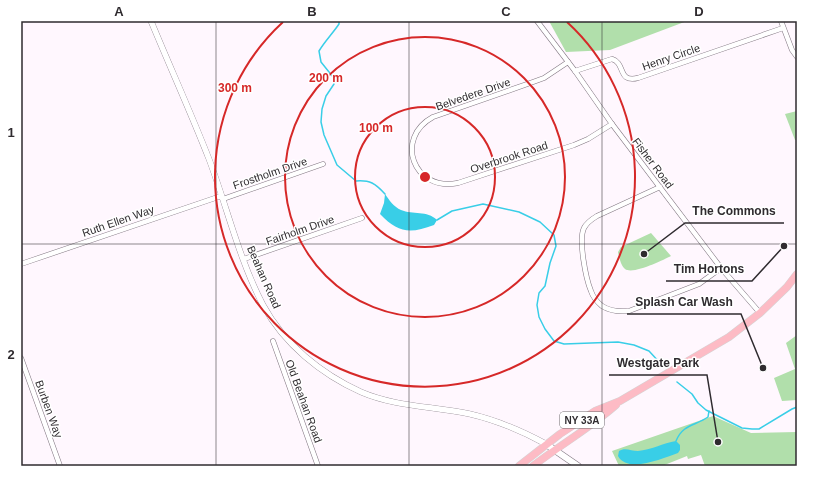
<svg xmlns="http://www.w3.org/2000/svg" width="818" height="487" viewBox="0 0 818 487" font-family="Arial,sans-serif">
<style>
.green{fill:#b1dfab}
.water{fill:#39cee7}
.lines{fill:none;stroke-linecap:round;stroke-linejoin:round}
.stream{stroke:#39cee7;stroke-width:1.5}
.minor-casing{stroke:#817681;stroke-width:5.5}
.tertiary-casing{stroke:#817681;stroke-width:6}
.secondary-casing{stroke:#817681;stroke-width:7}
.primary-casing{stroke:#d5d5d5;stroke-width:8}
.minor{stroke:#fff;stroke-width:4.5}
.tertiary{stroke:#fff;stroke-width:5.5}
.secondary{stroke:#fff;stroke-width:6}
.primary{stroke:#fdbbc5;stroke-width:7}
.grid{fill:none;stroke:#2f2b2f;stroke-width:1;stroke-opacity:0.55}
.ring{fill:none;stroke:#d62828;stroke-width:2}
.labels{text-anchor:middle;stroke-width:3;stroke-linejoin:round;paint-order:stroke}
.shield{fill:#fff;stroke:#6d6b6d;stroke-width:1}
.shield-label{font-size:10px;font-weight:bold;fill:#2f2b2f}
.street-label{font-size:11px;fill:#2f2b2f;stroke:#fff}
.centre{fill:#d62828;stroke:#fff;stroke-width:2}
.ring-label{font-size:12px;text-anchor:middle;font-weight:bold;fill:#d62828;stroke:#fff;stroke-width:3;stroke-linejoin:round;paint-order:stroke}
.leader{fill:none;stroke:#2f2b2f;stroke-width:1.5}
.callout-dot{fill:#2f2b2f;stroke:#fff;stroke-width:1.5}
.callout-label{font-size:12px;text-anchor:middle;font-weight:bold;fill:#2f2b2f;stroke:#fff;stroke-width:3;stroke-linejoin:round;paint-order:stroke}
.neatline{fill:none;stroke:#2f2b2f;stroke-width:1.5}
.grid-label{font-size:13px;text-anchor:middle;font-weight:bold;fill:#2f2b2f}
</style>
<rect width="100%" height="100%" fill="#fff7fe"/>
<!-- green -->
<g class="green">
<path d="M549,21H687L610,50L566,52Z"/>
<path d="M797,111V140H795L785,114Z"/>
<path d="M651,233L671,256C663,260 633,275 625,269C621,266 619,257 618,252L621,247Z"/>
<path d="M797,335V400L782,401L774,378L795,369L786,343Z"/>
<path d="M713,416L751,433L797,432V466H705L701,455L688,459L687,456L662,466H619L612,451Z"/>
</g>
<!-- water -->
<g class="water">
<path d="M385,194C389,200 394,207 401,210C413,215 427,210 437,220L434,225C410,234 398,233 380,214L384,203Z"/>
<path d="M676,441L680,445V450L678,453C663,458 628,474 618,456L619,451C625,447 631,451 638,451C651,450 663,443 676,441Z"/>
</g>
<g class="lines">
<!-- stream -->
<g class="stream">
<path d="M339,21V24C333,33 325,41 319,51L321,62L333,77L334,84L326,96L322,109L321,122L324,135L337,165L356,181C370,180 375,183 385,194"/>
<path d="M437,220L452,211L483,204L519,212L540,222L554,235L556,246L550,263L545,286L539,293L537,305L539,317L545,329L554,341L564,344L618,342L634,345L649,351L661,364"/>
<path d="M677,382L692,394L698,403L706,410L742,428L752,429H759L792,409L797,407"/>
<path d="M676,441C683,424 695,426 708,417L709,411"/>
</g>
<!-- minor casing -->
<g class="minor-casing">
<g id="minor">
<path d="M537,21L575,71L612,124L721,268L760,313"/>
<path d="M781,21L792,50L797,57"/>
<path d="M568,62L544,78L533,82L433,117C394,138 413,192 458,183L574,145L588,139L612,124"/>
<path d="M575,71L612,59C626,63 617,83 638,78L783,28"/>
<path d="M660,187L597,216C592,219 587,222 584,228C578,240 586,279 591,291C593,297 597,302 602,306C610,311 619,312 629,311L699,284L721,268"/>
<path d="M223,199L323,164"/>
<path d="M244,259L362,218"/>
<path d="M21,264L221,196"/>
<path d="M273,341L318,466"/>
<path d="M21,358L60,466"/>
</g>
</g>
<!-- tertiary casing -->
<g class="tertiary-casing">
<path id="tertiary" d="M151,21C170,67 191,113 209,159C227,207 239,259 263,305C284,344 321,374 361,392C396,407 433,406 470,414C496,420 522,431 546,444"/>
</g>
<!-- secondary casing -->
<g class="secondary-casing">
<path id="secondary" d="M546,444L578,466"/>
</g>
<!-- primary casing -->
<g class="primary-casing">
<g id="primary">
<path d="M519,466L560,434L595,411L620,401L729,337L760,313L787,287L797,274"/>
<path d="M533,466C560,445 590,428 616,405"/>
</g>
</g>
<!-- minor -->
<use href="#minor" class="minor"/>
<!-- tertiary -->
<use href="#tertiary" class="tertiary"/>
<!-- secondary -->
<use href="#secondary" class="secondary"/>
<!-- primary -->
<use href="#primary" class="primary"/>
</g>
<!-- grid -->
<path class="grid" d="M216,21V466M409,21V466M602,21V466M21,244H797"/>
<!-- distance rings -->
<g class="ring">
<circle cx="425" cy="177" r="70"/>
<circle cx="425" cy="177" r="140"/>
<path d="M567 22A210 210 0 1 1 283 22"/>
</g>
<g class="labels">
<!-- shield labels -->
<rect class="shield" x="560" y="412" width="44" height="16" rx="3"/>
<g class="shield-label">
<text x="582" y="424">NY 33A</text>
</g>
<!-- street labels -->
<g class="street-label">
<text transform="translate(671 57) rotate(-19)" y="4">Henry Circle</text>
<text transform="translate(473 94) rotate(-19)" y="4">Belvedere Drive</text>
<text transform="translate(509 157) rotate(-18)" y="4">Overbrook Road</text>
<text transform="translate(653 163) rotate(53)" y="4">Fisher Road</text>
<text transform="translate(270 173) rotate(-19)" y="4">Frostholm Drive</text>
<text transform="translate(118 221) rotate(-19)" y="4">Ruth Ellen Way</text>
<text transform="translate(300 230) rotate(-19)" y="4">Fairholm Drive</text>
<text transform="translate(264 277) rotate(66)" y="4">Beahan Road</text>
<text transform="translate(304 401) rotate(70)" y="4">Old Beahan Road</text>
<text transform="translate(49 409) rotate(70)" y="4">Burben Way</text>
</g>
</g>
<circle cx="425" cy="177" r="6" class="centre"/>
<g class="ring-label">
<text x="326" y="82">200 m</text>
<text x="235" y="92">300 m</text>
<text x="376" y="132">100 m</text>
</g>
<!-- callouts -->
<path class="leader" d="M644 254L685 223H784M784 246L752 281H666M763 368L741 314H627M718 442L707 375H609"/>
<g class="callout-dot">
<circle cx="644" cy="254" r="4"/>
<circle cx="784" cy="246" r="4"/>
<circle cx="763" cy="368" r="4"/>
<circle cx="718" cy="442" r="4"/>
</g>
<g class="callout-label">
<text x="734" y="215">The Commons</text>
<text x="709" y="273">Tim Hortons</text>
<text x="684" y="306">Splash Car Wash</text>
<text x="658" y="367">Westgate Park</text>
</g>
<!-- border -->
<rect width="818" height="487" fill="none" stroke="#ffffff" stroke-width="44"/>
<rect x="22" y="22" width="774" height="443" class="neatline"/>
<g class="grid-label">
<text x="119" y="16">A</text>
<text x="312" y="16">B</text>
<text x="506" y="16">C</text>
<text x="699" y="16">D</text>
<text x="11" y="137">1</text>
<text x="11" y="359">2</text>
</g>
</svg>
